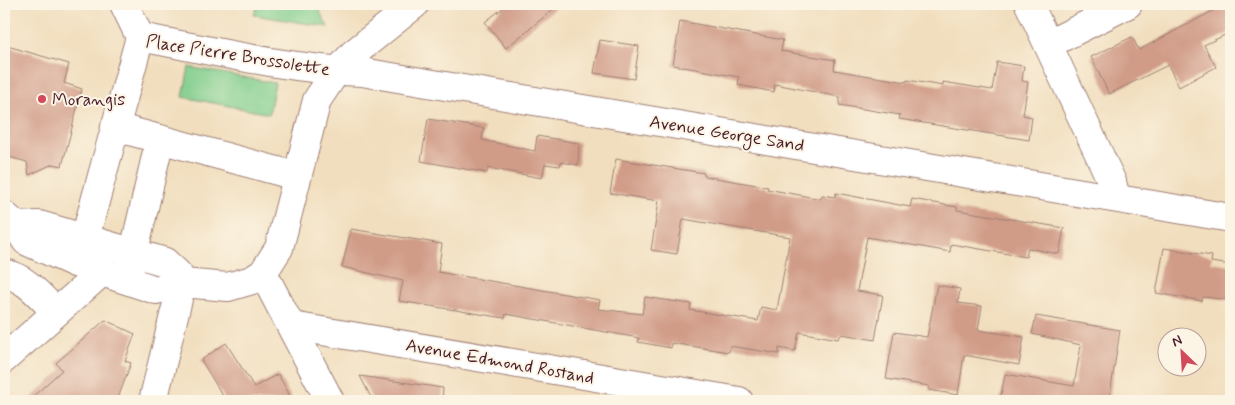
<svg xmlns="http://www.w3.org/2000/svg" width="1235" height="405" viewBox="0 0 1235 405" font-family="Mynerve,sans-serif">
<style>
.green{fill:#81ce8d;stroke:#66765c}
.building{fill:#d09b87}
.lines{fill:none;stroke-linecap:round;stroke-linejoin:round}
.minor-casing{stroke:#9e7e74;stroke-width:30}
.minor{stroke:#fff;stroke-width:28}
.poi-dot{fill:#d1495b;stroke:#fcf5e5;stroke-width:2}
.labels{text-anchor:middle;stroke-width:4;stroke-linejoin:round;paint-order:stroke}
.street-label{font-size:18px;fill:#4a1f2b;stroke:#fcf5e5}
.poi-label{font-size:18px;fill:#4a1f2b;stroke:#fcf5e5;text-anchor:start}
</style>
<rect width="100%" height="100%" fill="#fcf5e5"/>
<filter id="ink" filterUnits="userSpaceOnUse"><feTurbulence type="fractalNoise" baseFrequency=".02" numOctaves="2"/><feDisplacementMap in="SourceGraphic" scale="10" xChannelSelector="R" yChannelSelector="G"/><feConvolveMatrix kernelMatrix="1 2 1 2 8 2 1 2 1" color-interpolation-filters="sRGB"/></filter>
<filter id="wash" filterUnits="userSpaceOnUse"><feTurbulence type="fractalNoise" baseFrequency=".0096" numOctaves="4" result="noise"/><feDisplacementMap in="SourceGraphic" scale="20" xChannelSelector="R" yChannelSelector="G"/><feGaussianBlur stdDeviation="1.12" result="paint"/><feColorMatrix in="noise" values="0 0 0 0 0 0 0 0 0 0 0 0 0 0 0 0 0 1.4 0 .05"/><feComposite in="paint" operator="in"/></filter>
<g filter="url(#wash)">
<rect width="100%" height="100%" fill="#f1debe"/>
<!-- green -->
<g class="green">
<path d="M258,4H316L328,27L254,15Z"/>
<path d="M189,67L275,83L269,114L183,97Z"/>
</g>
<g id="blocks">
<!-- building -->
<g class="building">
<path d="M508,4H560L506,48L485,22Z"/>
<path d="M1226,4H1231V32L1204,45L1216,67L1179,87L1168,65L1109,94L1091,57L1132,37L1139,50Z"/>
<path d="M680,21L783,40L781,51L835,60L834,70L906,82L907,80L943,86V82L992,90L997,62L1024,66L1022,81L1028,82L1023,115L1032,117L1029,140L899,119L900,115L839,105L840,97L775,84L774,92L738,85L739,77L673,65Z"/>
<path d="M600,40L639,46L634,79L594,73Z"/>
<path d="M4,45L69,64L64,83L82,89L62,166L53,164L29,175L27,162L9,157L4,152Z"/>
<path d="M428,119L484,128L482,140L535,151L537,136L579,143L578,165L561,162L560,166L545,164L542,178L488,168L487,173L421,161Z"/>
<path d="M616,159L704,173V176L768,187L767,189L821,199L822,195L835,197L836,193L910,207L912,199L957,207V210L1064,228L1059,254L1028,248L1026,257L951,244L950,252L867,237L857,291L883,295L875,340L842,334L838,339L799,332L795,351L779,348V354L730,346L729,352L671,343V348L638,342L639,338L506,314L505,318L399,301L403,281L342,267L351,229L442,244L438,272L600,300L598,309L642,314L645,297L691,304L690,310L758,321L761,307L777,310L790,237L683,219L677,254L651,250L659,201L610,193Z"/>
<path d="M1164,248L1212,256L1211,262L1231,265V300L1203,297L1202,301L1156,293Z"/>
<path d="M937,285L960,289L958,303L982,306L978,330L1024,337L1019,365L964,355L958,395L929,390V386L886,379L894,332L927,337Z"/>
<path d="M1036,316L1120,330L1109,401H1000L1005,374L1074,386L1081,345L1032,334Z"/>
<path d="M105,320L135,334L125,361L131,363L117,401H28L62,370L56,363Z"/>
<path d="M226,343L254,387L278,374L293,401H226L201,360Z"/>
<path d="M360,376L443,388L442,401H373Z"/>
</g>
</g>
</g>
<g filter="url(#ink)">
<use href="#blocks" fill-opacity="0" stroke="#9e7e74" stroke-width="1"/>
<g class="lines">
<!-- minor casing -->
<g class="minor-casing">
<g id="minor">
<path d="M124,4L140,37"/>
<path d="M1029,4L1112,182L1116,198"/>
<path d="M140,37C213,51 288,69 362,72L1231,218"/>
<path d="M1049,44L1128,4"/>
<path d="M115,127L296,176"/>
<path d="M4,215L17,226L26,241L75,263L156,290L182,283L228,287L252,280L263,273L279,248L317,100L331,79L353,54L415,4"/>
<path d="M17,226L39,225L165,262L178,274L182,283"/>
<path d="M85,238L140,37"/>
<path d="M130,268L160,139"/>
<path d="M4,273C26,278 40,296 56,312"/>
<path d="M263,273L330,401"/>
<path d="M292,326L739,401"/>
<path d="M4,359L103,271"/>
<path d="M153,401L182,283"/>
</g>
</g>
<!-- minor -->
<use href="#minor" class="minor"/>
</g>
</g>
<!-- markers -->
<circle class="poi-dot" cx="42" cy="99" r="5"/>
<g class="labels">
<!-- street labels -->
<g class="street-label">
<text transform="translate(238 55) rotate(9)" y="6">Place Pierre Brossolette</text>
<text transform="translate(727 133) rotate(9)" y="6">Avenue George Sand</text>
<text transform="translate(500 361) rotate(10)" y="6">Avenue Edmond Rostand</text>
</g>
<!-- poi labels -->
<g class="poi-label">
<text x="52" y="105">Morangis</text>
</g>
</g>
<!-- margin -->
<rect width="1235" height="405" fill="none" stroke="#fcf5e5" stroke-width="20"/>
<!-- north arrow -->
<g transform="translate(1182 352) rotate(335)"><circle r="24" fill="#fcf5e5" stroke="#b59f9b"/>
<path d="M0-4L9 19L0 12L-9 19Z" fill="#d1495b"/>
<text y="-8" font-size="14" font-weight="bold" text-anchor="middle" fill="#4a1f2b">N</text>
</g>
</svg>
